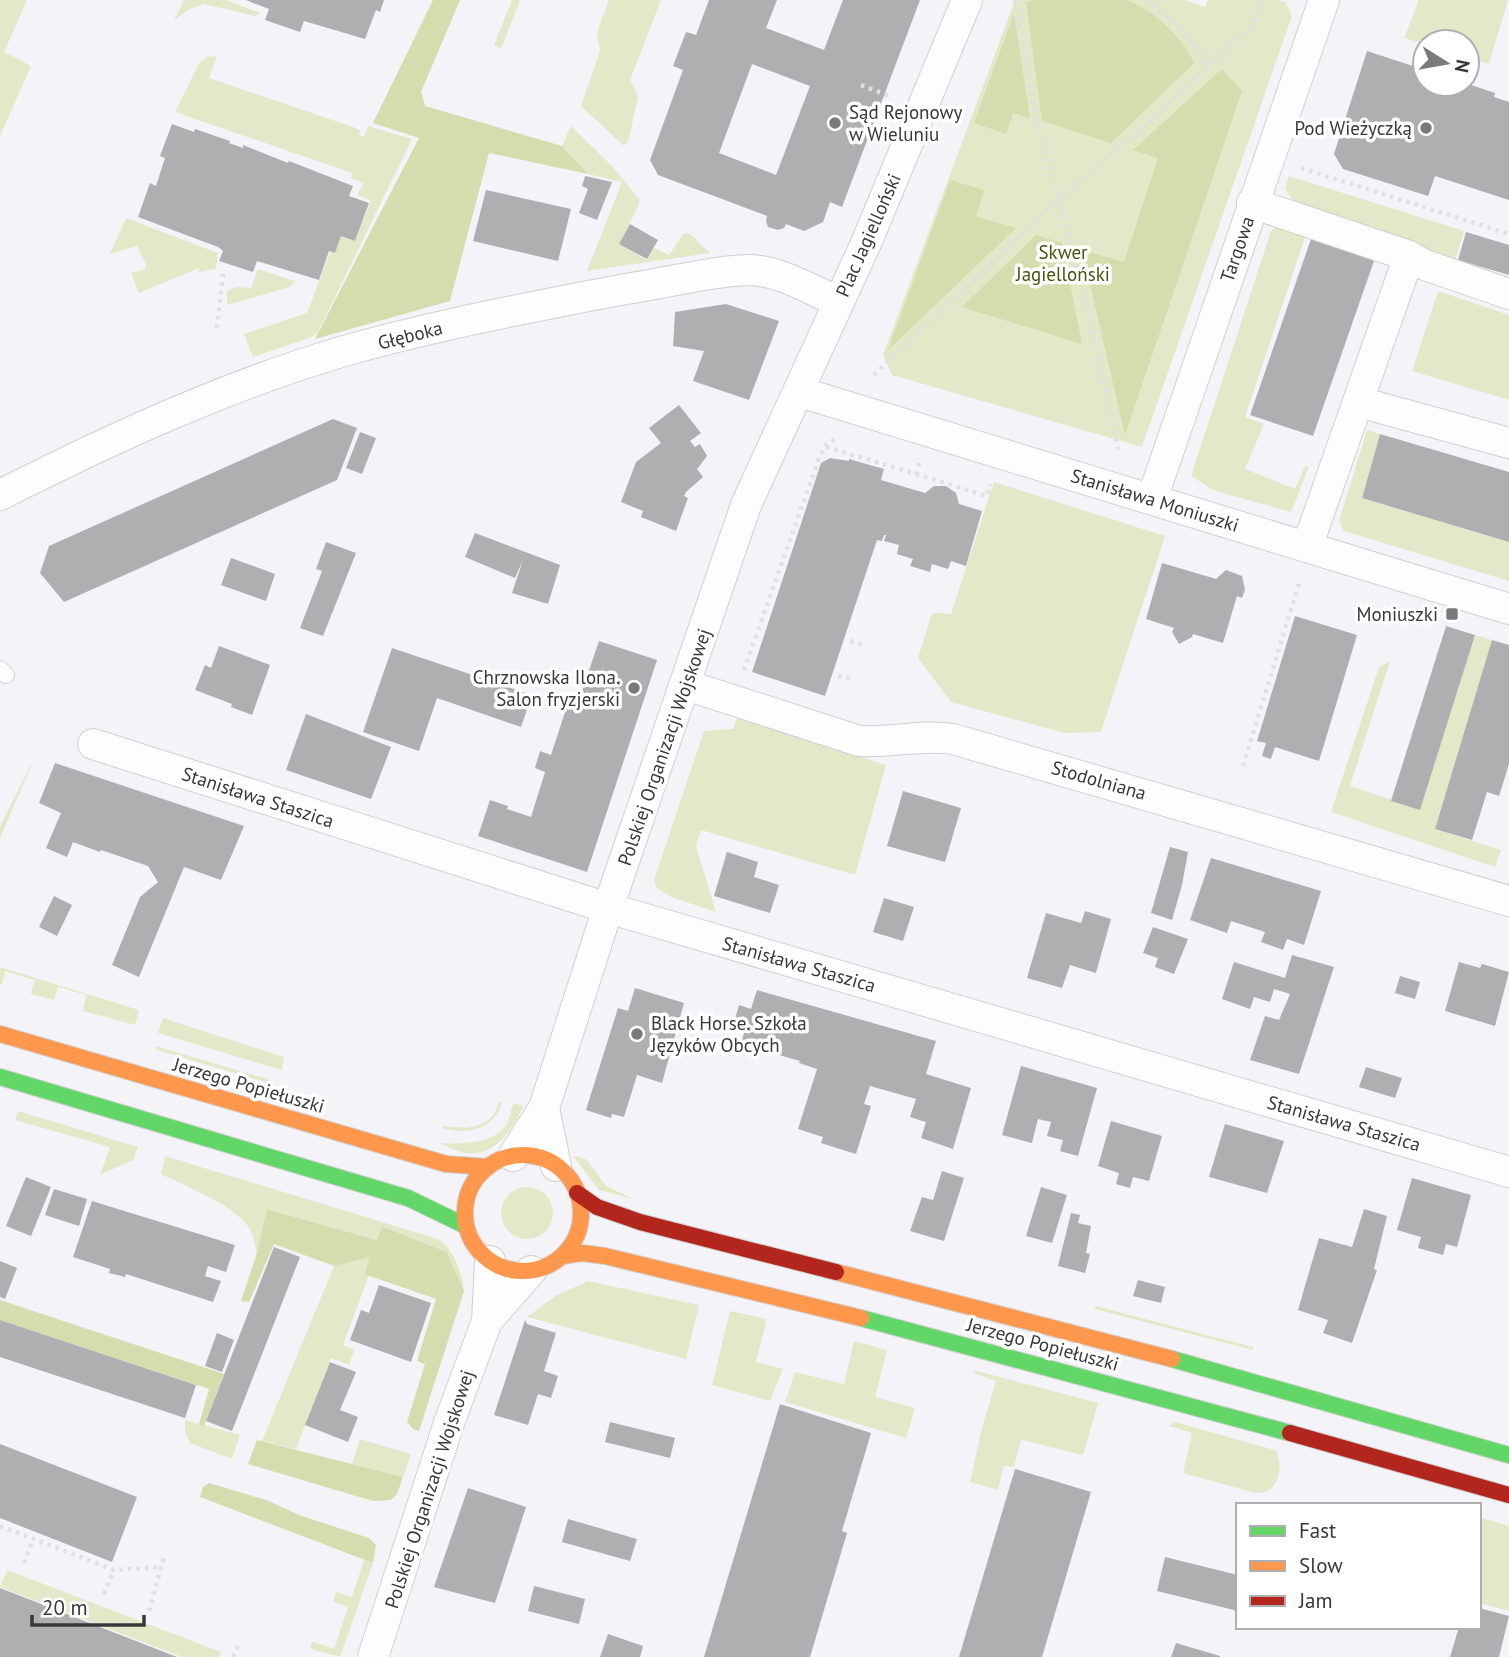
<svg xmlns="http://www.w3.org/2000/svg" width="1509" height="1657" viewBox="0 0 1509 1657" font-family="'PT Sans',sans-serif">
<style>
.green{fill:#e4e8c9}
.forest{fill:#d6dcad}
.building{fill:#afaeb0;fill-rule:evenodd}
.lines{fill:none;stroke-linecap:round;stroke-linejoin:round}
.lane-casing{stroke:#d0d0d3;stroke-width:18}
.street-casing{stroke:#d0d0d3;stroke-width:32}
.fast-casing{stroke:#d0d0d3;stroke-width:18}
.slow-casing{stroke:#d0d0d3;stroke-width:18}
.jam-casing{stroke:#d0d0d3;stroke-width:18}
.path{stroke:#e0e0e0;stroke-width:4.5;stroke-dasharray:3.5 5;stroke-linecap:butt}
.lane{stroke:#fdfdfe;stroke-width:16}
.street{stroke:#fdfdfe;stroke-width:30}
.fast{stroke:#63d668;stroke-width:16}
.slow{stroke:#ff974d;stroke-width:16}
.jam{stroke:#b3261e;stroke-width:16}
.poi-dot{fill:#7a7a7d;stroke:#fff;stroke-width:2.5}
.labels{text-anchor:middle;stroke-width:7;stroke-linejoin:round;paint-order:stroke}
.poi-label{font-size:19px;fill:#38383b;stroke:#fff;text-anchor:end}
.street-label{font-size:19px;fill:#38383b;stroke:#fff}
.park-label{font-size:19px;fill:#4c5210;stroke:#fff}
</style>
<rect width="100%" height="100%" fill="#f4f4f8"/>
<!-- green -->
<g class="green">
<path d="M0,0H27L4,52L31,66L0,136Z"/>
<path d="M184,0H226L260,13L255,16L204,4L188,10L174,20Z"/>
<path d="M512,0H520L501,49L494,45Z"/>
<path d="M609,0H661L630,80L638,96L629,139L624,146L581,106L600,51L597,32Z"/>
<path d="M1015,0H1184L1205,7L1208,0H1279L1285,2L1292,16L1142,447L892,375L883,355Z"/>
<path d="M1419,0H1508L1489,64L1467,57V42H1425V44L1404,38Z"/>
<path d="M217,56L209,78L356,128L360,130L359,135L364,137L368,126L412,139L318,332L312,337L253,357L244,334L307,313L330,252L335,253L341,236L355,241L371,201L357,195L364,183L351,178L352,173L175,112L198,65L206,57Z"/>
<path d="M571,126L613,167L639,199V205L619,244L647,260L654,248L669,255L684,233L690,234L710,253L587,271L622,182L588,174L562,146Z"/>
<path d="M1289,176L1464,231L1453,268L1293,201L1285,189Z"/>
<path d="M126,218L218,253L216,269L199,272V268L139,293L131,273L145,269L146,264L137,246L110,254Z"/>
<path d="M1279,225L1306,234L1245,417L1264,424L1245,469L1295,489L1305,466L1309,467L1291,512L1213,490L1191,476L1271,231Z"/>
<path d="M258,269L295,281L290,287L227,305V291L237,287L251,288Z"/>
<path d="M1438,291L1509,315V400L1412,371Z"/>
<path d="M1367,430L1380,434L1362,498L1509,542V581L1344,531L1339,521Z"/>
<path d="M994,482L1165,536L1101,732L1064,733L951,702L918,658L932,613L951,614Z"/>
<path d="M1475,635L1492,640L1435,829L1501,850L1495,867L1331,812L1379,667L1390,661L1350,786L1420,809Z"/>
<path d="M737,718L886,765L855,875L701,830L696,846L716,912L671,897L657,888L654,880L704,731L733,729Z"/>
<path d="M36,755L0,838V826Z"/>
<path d="M0,967L139,1010L135,1025L83,1011L86,995L58,987L54,1000L31,994L34,980L5,971L2,985L0,984Z"/>
<path d="M163,1018L284,1057L282,1070L158,1033Z"/>
<path d="M155,1046L267,1079L269,1083L157,1050Z"/>
<path d="M499,1101L502,1102C495,1130 466,1135 442,1128L443,1126C466,1129 493,1130 499,1101Z"/>
<path d="M513,1103L523,1106C514,1128 494,1158 465,1153C456,1151 447,1146 438,1143C459,1144 493,1145 506,1125C510,1119 511,1110 513,1103Z"/>
<path d="M18,1111L138,1147L133,1160L100,1175L110,1147L15,1120Z"/>
<path d="M165,1156L438,1239C454,1249 462,1273 464,1291L447,1252L383,1226L377,1240L268,1209L257,1253C255,1246 254,1238 251,1231C237,1205 186,1187 161,1174Z"/>
<path d="M573,1156L586,1159L606,1186L633,1199L599,1190Z"/>
<circle cx="527" cy="1213" r="26"/>
<path d="M371,1256L364,1273L369,1275L343,1345L354,1350L349,1365L331,1358L296,1449L262,1441L334,1266Z"/>
<path d="M588,1281L699,1305L686,1359L527,1317L555,1296Z"/>
<path d="M1095,1306L1253,1347V1350L1095,1309Z"/>
<path d="M730,1311L767,1319L756,1362L783,1369L770,1401L712,1385Z"/>
<path d="M854,1341L887,1350L875,1397L915,1408L906,1438L785,1402L795,1372L844,1384Z"/>
<path d="M977,1371L1098,1403L1083,1455L1021,1440L1014,1467L1004,1465L998,1490L970,1482L982,1428L996,1381L973,1373Z"/>
<path d="M185,1420L240,1435L232,1459L190,1443L185,1432Z"/>
<path d="M1175,1422L1275,1450C1283,1459 1280,1484 1269,1490C1265,1492 1260,1493 1256,1493L1183,1473L1192,1433L1169,1426Z"/>
<path d="M360,1439L411,1454L403,1477L352,1464Z"/>
<path d="M1479,1517L1509,1526V1611L1479,1603Z"/>
<path d="M364,1560L373,1563L340,1657L311,1649V1643L314,1642L334,1649L348,1607L333,1601L336,1592L352,1597Z"/>
<path d="M7,1570L221,1652L219,1657H182L0,1587Z"/>
</g>
<!-- forest -->
<g class="forest">
<path d="M433,0H460L421,92L425,106L562,146L588,174L489,153L450,301L315,339L419,138L373,123Z"/>
<path d="M1034,0H1127C1155,11 1182,37 1194,63L1111,143L1042,121L1026,2Z"/>
<path d="M1014,13L1030,118L1013,113L1006,134L974,123Z"/>
<path d="M1222,69L1242,91L1125,435L1082,250L1124,262L1158,158L1133,150Z"/>
<path d="M950,180L984,190L976,216L1016,228L888,350Z"/>
<path d="M1036,235L1062,243L1082,344L962,307Z"/>
<path d="M267,1209L377,1240L382,1226L447,1252L464,1291L419,1431L413,1429L407,1422L425,1364L417,1361L436,1299L364,1274L370,1257L334,1266L274,1244L249,1302L241,1301L257,1253Z"/>
<path d="M0,1300L224,1374L204,1426L199,1424L209,1389L0,1320Z"/>
<path d="M257,1440L403,1477L397,1494L391,1500L373,1501L248,1464Z"/>
<path d="M209,1483L266,1500L299,1515L369,1538L376,1545L373,1563L200,1497L203,1487Z"/>
</g>
<!-- building -->
<g class="building">
<path d="M246,0H384L380,12L376,10L365,39L304,21L300,32L265,20L269,9Z"/>
<path d="M709,0H777L766,28L824,50L843,0H920L842,207L830,202L823,222L804,231L786,224L784,228L778,230L768,227L766,221L767,216L658,175L650,160L683,70L673,66L686,32L696,35ZM752,64L810,86L776,175L719,153Z"/>
<path d="M1367,51L1425,70V84H1468L1495,93L1494,97L1509,102V200L1435,176L1428,196L1343,169L1334,154Z"/>
<path d="M172,124L194,132L195,129L230,141L229,143L243,148V145L288,163L289,161L353,186L349,196L369,203L355,241L341,236L335,253L329,251L319,280L257,261L253,272L219,261L223,251L218,247L138,217L150,183L156,186L165,158L160,156Z"/>
<path d="M585,176L612,182L597,220L579,213L588,189L582,186Z"/>
<path d="M486,190L571,209L558,261L473,241Z"/>
<path d="M630,224L658,240L647,259L619,244Z"/>
<path d="M1466,232L1509,245V275L1458,260Z"/>
<path d="M1312,236L1375,258L1313,436L1250,415Z"/>
<path d="M726,304L779,321L749,400L693,381L704,351L673,346L675,312Z"/>
<path d="M679,405L701,433L690,441L695,447L700,444L707,456L697,469L703,477L686,492L684,496L688,498L676,531L641,517L643,511L621,502L636,462L661,443L649,428Z"/>
<path d="M333,419L357,428L337,480L64,602L40,573L49,546Z"/>
<path d="M360,432L376,438L362,474L346,468Z"/>
<path d="M1380,434L1509,472V542L1362,498Z"/>
<path d="M830,458L849,461V459L884,469L881,480L925,493L934,486H946L956,493L959,504L982,511L966,566L951,561L948,569L932,564L930,572L910,566L913,559L897,554L899,545L884,541L886,535H884L882,541L877,540L825,696L752,672L821,463Z"/>
<path d="M475,533L560,565L548,604L512,593L523,560L515,578L465,557Z"/>
<path d="M326,542L356,553L323,636L300,628L322,571L316,569Z"/>
<path d="M231,558L275,574L266,601L221,585Z"/>
<path d="M1162,563L1216,579L1226,570L1242,576L1245,590L1242,598L1237,596L1223,643L1193,634L1192,637L1179,644L1172,632L1174,628L1146,619Z"/>
<path d="M1295,616L1357,635L1319,761L1275,747L1271,759L1262,756L1266,743L1257,741Z"/>
<path d="M1446,626L1475,635L1420,810L1391,801Z"/>
<path d="M1492,640L1509,645V764L1499,796L1487,792L1472,840L1435,829Z"/>
<path d="M599,641L657,660L587,872L478,836L490,800L508,806L507,809L531,817L545,772L535,768L540,751L551,755L568,703L577,706Z"/>
<path d="M219,646L270,665L252,715L231,707L232,704L195,690L205,665L211,668Z"/>
<path d="M392,648L532,695L521,727L437,698L419,751L363,732Z"/>
<path d="M306,714L391,747L371,799L286,770Z"/>
<path d="M55,763L244,826L221,880L184,867L139,977L112,965L140,897L158,882L148,866L101,850L100,852L73,842L67,857L46,848L61,813L39,803Z"/>
<path d="M903,791L961,808L945,862L887,846Z"/>
<path d="M1170,847L1188,852L1182,885L1172,920L1151,913Z"/>
<path d="M727,852L758,862L754,877L779,885L770,913L714,896Z"/>
<path d="M1211,858L1321,891L1304,945L1287,939L1283,950L1261,942L1265,932L1231,921L1227,933L1190,920Z"/>
<path d="M54,896L72,905L57,936L39,927Z"/>
<path d="M884,898L914,907L903,941L873,932Z"/>
<path d="M1085,911L1111,919L1096,973L1070,965L1062,988L1027,978L1046,913L1081,923Z"/>
<path d="M1153,927L1188,939L1174,974L1155,967L1158,958L1143,953Z"/>
<path d="M1292,955L1334,967L1299,1074L1250,1060L1265,1016L1279,1020L1290,994L1274,989L1270,1002L1254,997L1250,1009L1222,999L1234,962L1285,978Z"/>
<path d="M1459,962L1480,968L1482,964L1509,972L1495,1026L1445,1011Z"/>
<path d="M1400,976L1420,982L1415,999L1395,993Z"/>
<path d="M635,988L684,1003L662,1083L637,1075L624,1117L612,1114L611,1118L586,1110L618,1008L628,1011Z"/>
<path d="M757,990L936,1041L926,1074L971,1088L953,1149L921,1138L926,1122L910,1117L916,1099L870,1086L864,1104L871,1106L856,1154L821,1143L823,1137L798,1129L817,1069L799,1063L800,1061L741,1044L744,1033L732,1030L739,1005L751,1009Z"/>
<path d="M1021,1066L1097,1088L1078,1156L1060,1151L1063,1140L1047,1136L1051,1122L1038,1119L1032,1143L1002,1135Z"/>
<path d="M1366,1067L1402,1078L1395,1098L1359,1087Z"/>
<path d="M1111,1121L1162,1136L1149,1181L1133,1177L1130,1188L1116,1184L1119,1173L1098,1166Z"/>
<path d="M1225,1124L1284,1141L1267,1193L1209,1177Z"/>
<path d="M942,1171L964,1178L944,1241L910,1231L922,1197L933,1200Z"/>
<path d="M26,1177L51,1187L31,1236L6,1226Z"/>
<path d="M1412,1178L1471,1195L1457,1247L1446,1244L1443,1255L1418,1248L1421,1237L1397,1230Z"/>
<path d="M1041,1187L1067,1195L1052,1243L1026,1236Z"/>
<path d="M54,1189L87,1199L79,1226L45,1215Z"/>
<path d="M92,1201L235,1245L226,1272L208,1266L205,1276L221,1281L213,1302L126,1274L125,1277L109,1273L110,1269L73,1257Z"/>
<path d="M1364,1209L1387,1216L1374,1269L1377,1270L1352,1343L1323,1333L1328,1320L1298,1310L1319,1238L1352,1247Z"/>
<path d="M1071,1213L1080,1215L1078,1223L1091,1226L1086,1253L1090,1254L1085,1273L1058,1266Z"/>
<path d="M274,1247L300,1257L232,1431L206,1421Z"/>
<path d="M0,1261L17,1268L5,1299L0,1297Z"/>
<path d="M1138,1280L1165,1287L1161,1303L1133,1296Z"/>
<path d="M379,1285L431,1303L411,1362L350,1340L361,1310L369,1313Z"/>
<path d="M0,1320L196,1385L185,1418L0,1357Z"/>
<path d="M525,1320L527,1324L556,1333L544,1371L558,1376L551,1398L538,1394L528,1425L494,1415Z"/>
<path d="M217,1333L234,1340L222,1372L205,1366Z"/>
<path d="M330,1362L356,1372L340,1410L358,1417L348,1442L305,1425Z"/>
<path d="M780,1404L871,1433L842,1531L847,1533L810,1657H704Z"/>
<path d="M610,1422L675,1438L670,1458L605,1442Z"/>
<path d="M0,1444L137,1497L112,1562L0,1518Z"/>
<path d="M1015,1469L1091,1492L1042,1657H959Z"/>
<path d="M468,1488L526,1507L495,1603L434,1587Z"/>
<path d="M568,1519L637,1539L630,1561L562,1542Z"/>
<path d="M1165,1557L1238,1575V1611L1157,1591Z"/>
<path d="M534,1586L585,1599L579,1624L528,1611Z"/>
<path d="M0,1588L177,1657H0Z"/>
<path d="M1479,1608L1509,1616L1499,1657H1450L1459,1627H1479Z"/>
<path d="M608,1634L643,1646L640,1657H600Z"/>
<path d="M1176,1643L1220,1656V1657H1171Z"/>
</g>
<g class="lines">
<!-- lane casing -->
<g class="lane-casing">
<path id="lane" d="M0,669L6,675"/>
</g>
<!-- street casing -->
<g class="street-casing">
<g id="street">
<path d="M1252,203L1409,256L1425,265L1509,294"/>
<path d="M800,392L1509,609"/>
<path d="M1359,402L1509,443"/>
<path d="M0,495C109,440 223,387 341,352C420,329 502,313 583,297C614,291 645,286 676,280C700,276 725,270 750,270C781,271 811,290 839,302"/>
<path d="M1152,499L1324,0"/>
<path d="M1307,547L1409,256"/>
<path d="M686,685L859,741C891,743 923,734 953,739L1509,901"/>
<path d="M93,744L608,908L1509,1172"/>
<path d="M544,1108L556,1166"/>
<path d="M513,1156L544,1108L608,908L746,505L867,241L967,0"/>
<path d="M487,1321L490,1261"/>
<path d="M373,1657L449,1423L487,1321L531,1271"/>
</g>
</g>
<!-- fast casing -->
<g class="fast-casing">
<g id="fast">
<path d="M0,1077L408,1198L466,1226"/>
<path d="M861,1318L1290,1433"/>
<path d="M1172,1359L1509,1455"/>
</g>
</g>
<!-- slow casing -->
<g class="slow-casing">
<g id="slow">
<path d="M0,1034L446,1164L488,1167"/>
<circle cx="523" cy="1213" r="58"/>
<path d="M562,1256L582,1253L605,1256L861,1318"/>
<path d="M836,1272L1172,1359"/>
</g>
</g>
<!-- jam casing -->
<g class="jam-casing">
<g id="jam">
<path d="M577,1193L597,1207L640,1222L836,1272"/>
<path d="M1290,1433L1509,1495"/>
</g>
</g>
<!-- path -->
<g class="path">
<path d="M1015,0L1036,120L1073,247L1118,449"/>
<path d="M1146,0L1179,27L1209,64"/>
<path d="M861,85L892,97"/>
<path d="M1301,168L1509,234"/>
<path d="M217,328L223,273"/>
<path d="M874,375L1059,199L1122,146L1248,29L1266,1"/>
<path d="M826,447L916,474L920,461"/>
<path d="M916,474L987,496L990,484"/>
<path d="M850,641L863,645"/>
<path d="M744,670L819,458L825,446L835,439"/>
<path d="M838,676L854,680"/>
<path d="M1243,766L1300,580"/>
<path d="M0,1526L114,1570L161,1567"/>
<path d="M24,1563L33,1539"/>
<path d="M104,1594L114,1570"/>
<path d="M149,1611L164,1557"/>
<path d="M233,1657L239,1643"/>
</g>
<!-- lane -->
<use href="#lane" class="lane"/>
<!-- street -->
<use href="#street" class="street"/>
<!-- fast -->
<use href="#fast" class="fast"/>
<!-- slow -->
<use href="#slow" class="slow"/>
<!-- jam -->
<use href="#jam" class="jam"/>
</g>
<!-- markers -->
<g class="poi-dot">
<circle cx="835" cy="123" r="7"/>
<circle cx="1426" cy="128" r="7"/>
<rect x="1445" y="607" width="14" height="14" rx="3.5"/>
<circle cx="634" cy="688" r="7"/>
<circle cx="637" cy="1034" r="7"/>
</g>
<g class="labels">
<!-- poi labels -->
<g class="poi-label">
<text x="849" y="119" text-anchor="start">Sąd Rejonowy<tspan x="849" dy="22">w Wieluniu</tspan></text>
<text x="1412" y="135">Pod Wieżyczką</text>
<text x="1438" y="621">Moniuszki</text>
<text x="620" y="684">Chrznowska Ilona.<tspan x="620" dy="22">Salon fryzjerski</tspan></text>
<text x="651" y="1030" text-anchor="start">Black Horse. Szkoła<tspan x="651" dy="22">Języków Obcych</tspan></text>
</g>
<!-- street labels -->
<g class="street-label">
<text transform="translate(868 235) rotate(-66)" y="7">Plac Jagielloński</text>
<text transform="translate(1237 249) rotate(-71)" y="7">Targowa</text>
<text transform="translate(410 335) rotate(-14)" y="7">Głęboka</text>
<text transform="translate(1155 500) rotate(17)" y="7">Stanisława Moniuszki</text>
<text transform="translate(664 747) rotate(-71)" y="7">Polskiej Organizacji Wojskowej</text>
<text transform="translate(1099 780) rotate(16)" y="7">Stodolniana</text>
<text transform="translate(258 797) rotate(18)" y="7">Stanisława Staszica</text>
<text transform="translate(799 964) rotate(16)" y="7">Stanisława Staszica</text>
<text transform="translate(249 1085) rotate(16)" y="7">Jerzego Popiełuszki</text>
<text transform="translate(1344 1123) rotate(16)" y="7">Stanisława Staszica</text>
<text transform="translate(1043 1344) rotate(15)" y="7">Jerzego Popiełuszki</text>
<text transform="translate(429 1489) rotate(-72)" y="7">Polskiej Organizacji Wojskowej</text>
</g>
<!-- park labels -->
<g class="park-label">
<text x="1063" y="259">Skwer<tspan x="1063" dy="22">Jagielloński</tspan></text>
</g>
</g>
<!-- legend -->
<rect x="1236" y="1503" width="245" height="126" fill="#ffffff" stroke="#afafb1" stroke-width="2"/>
<rect x="1250" y="1526" width="35" height="10" fill="#63d668" stroke="#afafb1" stroke-width="2"/>
<text x="1299" y="1538" font-size="21" fill="#38383b">Fast</text>
<rect x="1250" y="1561" width="35" height="10" fill="#ff974d" stroke="#afafb1" stroke-width="2"/>
<text x="1299" y="1573" font-size="21" fill="#38383b">Slow</text>
<rect x="1250" y="1596" width="35" height="10" fill="#b3261e" stroke="#afafb1" stroke-width="2"/>
<text x="1299" y="1608" font-size="21" fill="#38383b">Jam</text>
<!-- north arrow -->
<g transform="translate(1446 63) rotate(101)"><circle r="33" fill="#ffffff" stroke="#afafb1" stroke-width="2"/>
<path d="M0-5L12 26L0 18L-12 26Z" fill="#7a7a7d"/>
<text y="-10" font-size="19" font-weight="bold" text-anchor="middle" fill="#38383b">N</text>
</g>
<!-- scale -->
<path d="M32 1615v10h112v-10" fill="none" stroke="#38383b" stroke-width="3.5"/>
<text x="42" y="1615" font-size="21" fill="#38383b" stroke="#ffffff" stroke-width="5" paint-order="stroke">20 m</text>
</svg>
